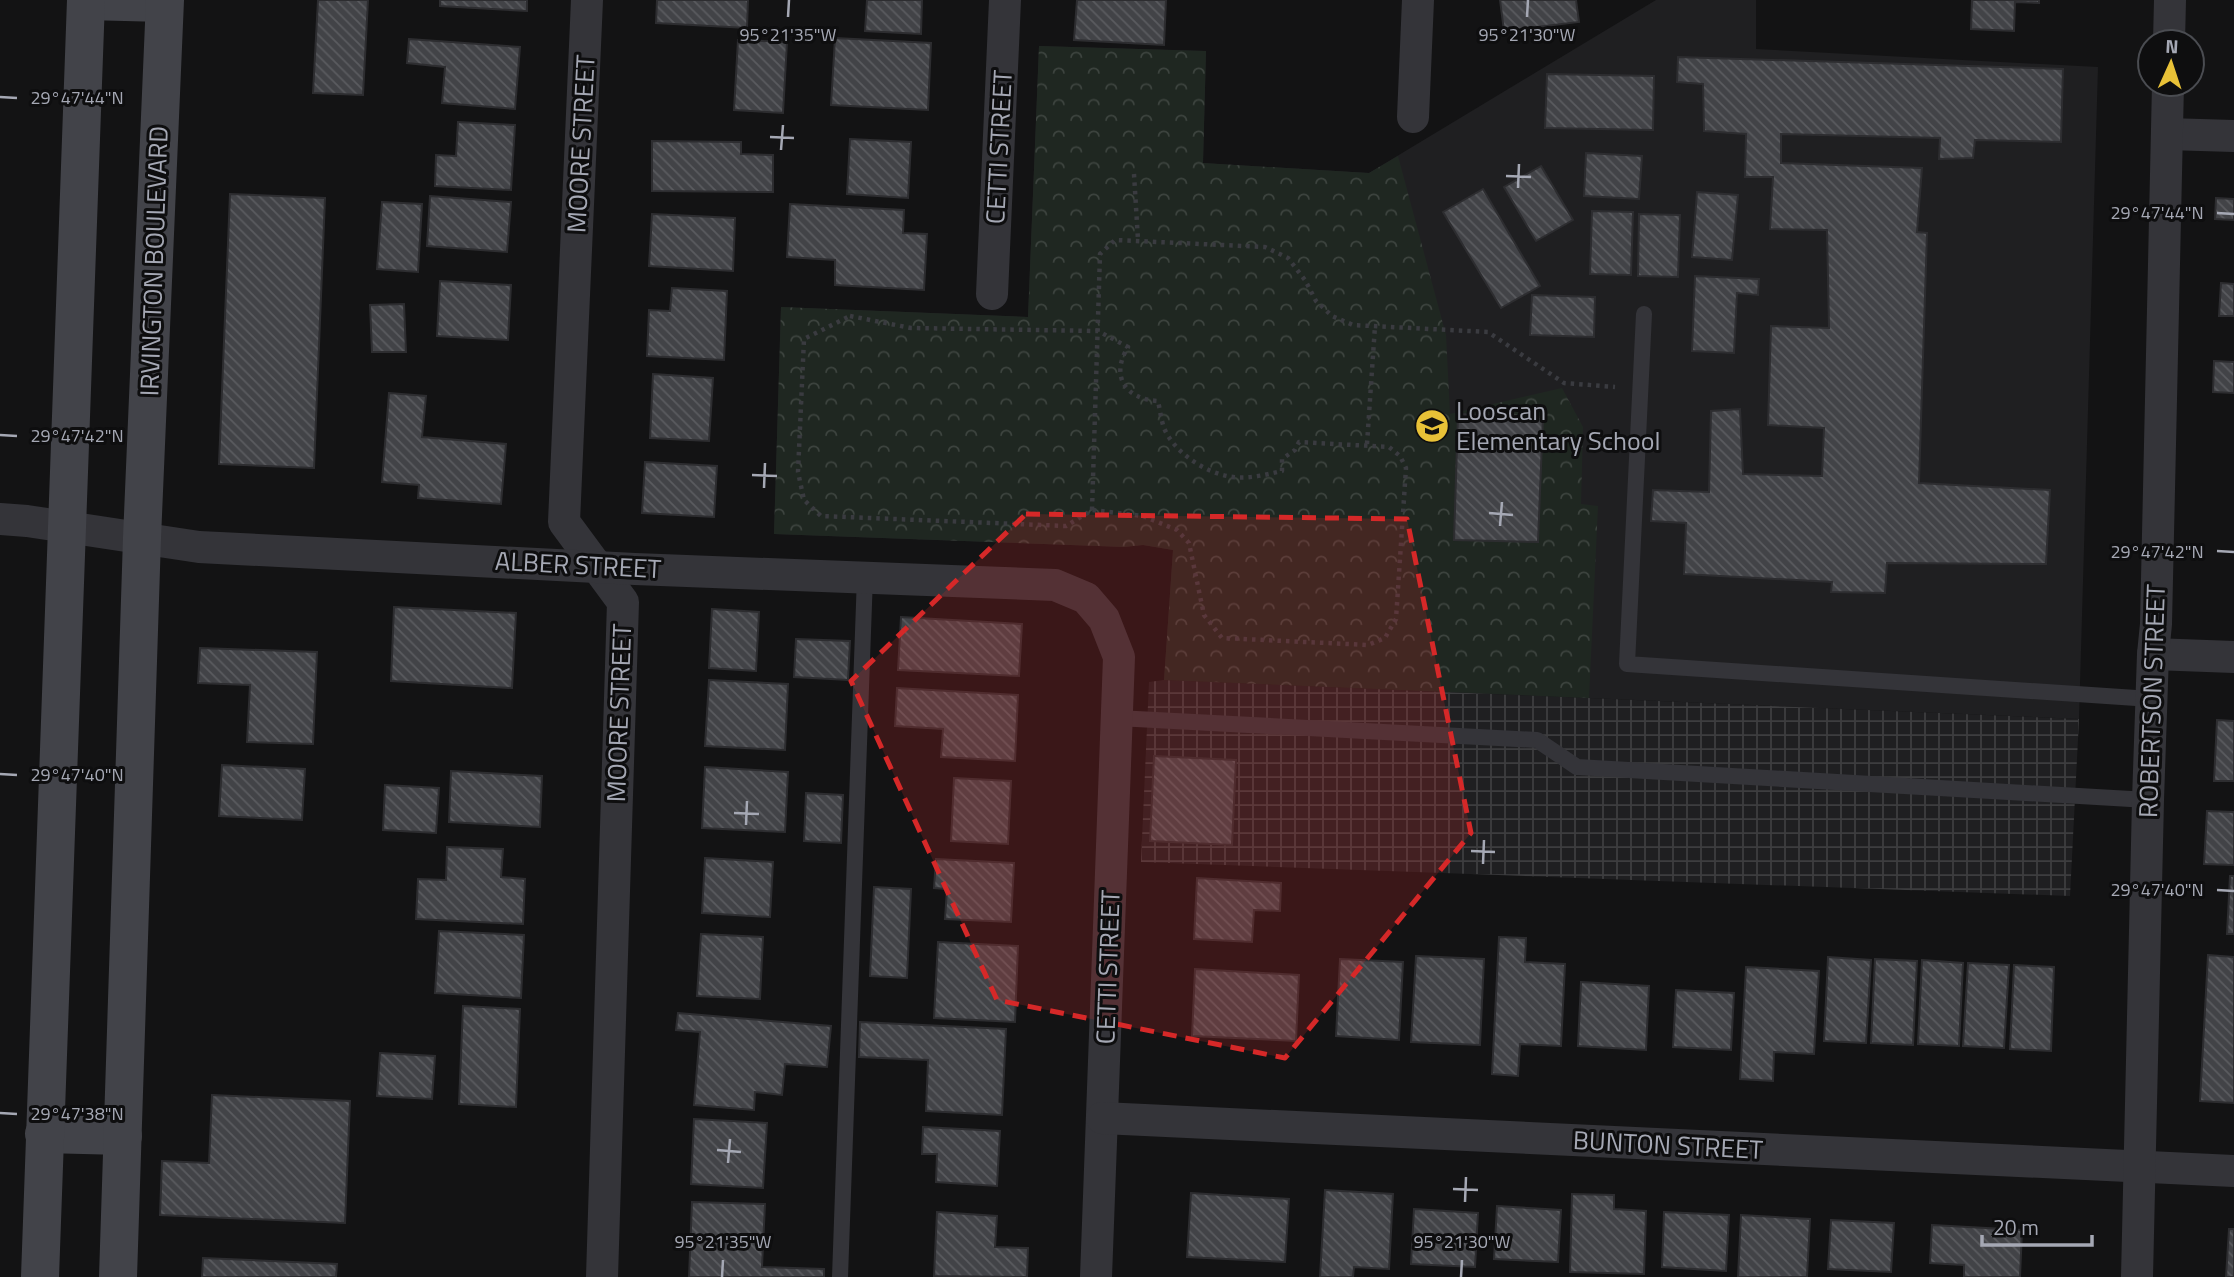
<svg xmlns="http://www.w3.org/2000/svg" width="2234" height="1277" viewBox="0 0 2234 1277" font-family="'Titillium Web',sans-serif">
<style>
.built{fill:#1f1f21}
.industrial{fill:url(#industrial-grid)}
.park{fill:url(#park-crowns)}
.building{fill:url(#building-back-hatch);stroke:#2d2d30;stroke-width:2}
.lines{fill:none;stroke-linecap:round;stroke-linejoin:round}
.path{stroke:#3a3b40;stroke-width:4.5;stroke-dasharray:3.5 5;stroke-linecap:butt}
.service{stroke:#343439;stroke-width:16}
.minor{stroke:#343439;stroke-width:32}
.secondary{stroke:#424349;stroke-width:38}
.marked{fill:#d62828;fill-opacity:0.2;stroke:#d62828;stroke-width:5;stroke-dasharray:14 9;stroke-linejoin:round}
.ticks{fill:none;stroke:#a5a8b4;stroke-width:2.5}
.labels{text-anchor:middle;stroke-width:6;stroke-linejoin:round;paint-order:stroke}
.street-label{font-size:26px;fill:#a5a8b4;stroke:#0e0e0f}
.poi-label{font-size:26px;fill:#a5a8b4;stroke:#0e0e0f;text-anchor:start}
.ticks-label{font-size:18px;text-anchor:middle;fill:#a5a8b4;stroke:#0e0e0f;stroke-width:6;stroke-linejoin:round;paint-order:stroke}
</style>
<defs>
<pattern id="industrial-grid" width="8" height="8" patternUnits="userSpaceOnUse" patternTransform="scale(1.75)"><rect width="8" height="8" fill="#1f1f21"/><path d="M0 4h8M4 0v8" fill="none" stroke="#3d3d3f"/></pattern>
<pattern id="park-crowns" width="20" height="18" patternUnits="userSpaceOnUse" patternTransform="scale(1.75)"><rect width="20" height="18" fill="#1f2721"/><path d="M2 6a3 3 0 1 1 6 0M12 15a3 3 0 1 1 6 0" fill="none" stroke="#3d443f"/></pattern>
<pattern id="building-back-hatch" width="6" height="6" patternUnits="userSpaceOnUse" patternTransform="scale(1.75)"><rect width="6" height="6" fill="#424347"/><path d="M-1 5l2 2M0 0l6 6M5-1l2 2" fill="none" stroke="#5a5b5f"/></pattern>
</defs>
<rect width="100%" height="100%" fill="#131314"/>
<!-- built -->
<path class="built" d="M1656,0H1756V49L2098,67L2079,719L1164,680L1173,550L1143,545L1124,547L774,534L781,307L1028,317L1039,46L1206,51L1203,163L1369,173Z"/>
<!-- industrial -->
<path class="industrial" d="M1164,680L2079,719L2070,896L1141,862L1149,682Z"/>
<!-- park -->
<path class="park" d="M1039,46L1206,51L1203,163L1369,173L1398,156L1446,335L1450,414L1562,388L1583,427L1581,504L1598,506L1589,698L1164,680L1173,550L1143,545L1124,547L774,534L781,307L1028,317Z"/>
<!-- building -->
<g class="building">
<path d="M318,0H368L363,95L313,93Z"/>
<path d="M440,0H527V11L440,6Z"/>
<path d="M657,0H748L747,28L656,23Z"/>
<path d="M867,0H922L921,34L865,31Z"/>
<path d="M1077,0H1166L1164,45L1074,40Z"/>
<path d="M1500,0H1576L1579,22L1504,31Z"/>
<path d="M1972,0H2039V3L2015,2L2014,31L1971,29Z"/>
<path d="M835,38L931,43L928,110L831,105Z"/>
<path d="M409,39L520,47L515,109L442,103L445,67L407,63Z"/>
<path d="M738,40L787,42L783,113L734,110Z"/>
<path d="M1678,57L2063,69L2061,142L1975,140L1973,158L1939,159L1940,138L1781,134V163L1922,168L1917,232L1927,233L1919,483L2050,490L2046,564L1887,563L1885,593L1831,592L1832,582L1684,574L1686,523L1651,521L1653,490L1709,492L1711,411L1740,409L1743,474L1822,476L1824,428L1768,425L1771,326L1829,328L1827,230L1770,229L1773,177H1745L1746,134L1704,131L1703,84L1677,82Z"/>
<path d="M1547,74L1654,76L1653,130L1545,128Z"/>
<path d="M458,122L515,125L511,190L435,186L436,155L456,156Z"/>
<path d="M850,139L911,142L908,198L847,194Z"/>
<path d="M652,141L741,142V154L773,155V192L652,191Z"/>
<path d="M1586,153L1642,156L1639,199L1584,196Z"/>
<path d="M1541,166L1573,220L1536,241L1504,187Z"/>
<path d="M1483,189L1540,286L1501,308L1443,212Z"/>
<path d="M1697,192L1738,195L1732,260L1692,257Z"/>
<path d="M230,194L325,198L314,468L219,464Z"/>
<path d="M430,196L511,202L507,252L427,246Z"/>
<path d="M2216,198L2234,199V220L2215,219Z"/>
<path d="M382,202L422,204L418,272L377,269Z"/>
<path d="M790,204L904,210L903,233L927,234L924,290L835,285V260L787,257Z"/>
<path d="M1592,211L1633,212L1631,275L1590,274Z"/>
<path d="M652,214L735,218L733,271L649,266Z"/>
<path d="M1639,214L1680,215L1678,277L1638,276Z"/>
<path d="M1695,276L1759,279L1758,295L1737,293L1734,353L1692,351Z"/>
<path d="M440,281L511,285L508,340L437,336Z"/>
<path d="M2221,283L2234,284V316H2219Z"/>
<path d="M672,288L727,291L724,360L647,356L649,310L670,311Z"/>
<path d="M1532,295L1595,297L1594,337L1530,335Z"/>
<path d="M404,304L406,352H372L370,305Z"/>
<path d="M2214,361L2234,362V393L2213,392Z"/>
<path d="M653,374L713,378L709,441L650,438Z"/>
<path d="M389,393L426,396L422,437L506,444L501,504L418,498L419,485L382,482Z"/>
<path d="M1458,414L1543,417L1538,542L1454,540Z"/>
<path d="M645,462L717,466L714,517L642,513Z"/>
<path d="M394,607L516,613L512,688L391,681Z"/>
<path d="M712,609L759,612L756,671L709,668Z"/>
<path d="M901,617L1022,624L1019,676L898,670Z"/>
<path d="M796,639L850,641L848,680L794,677Z"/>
<path d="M200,648L317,652L313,744L247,742L250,685L198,683Z"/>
<path d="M709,680L788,684L785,750L705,746Z"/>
<path d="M897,688L1018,695L1015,761L941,757L943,729L895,726Z"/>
<path d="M2217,720L2234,721V781H2214Z"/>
<path d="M1154,756L1236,760L1232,845L1150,841Z"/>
<path d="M222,765L305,769L302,820L219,816Z"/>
<path d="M705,767L788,772L785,832L702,828Z"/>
<path d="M451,771L542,776L540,827L449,822Z"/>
<path d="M954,778L1011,781L1008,844L951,841Z"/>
<path d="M385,785L439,788L436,833L383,830Z"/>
<path d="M806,793L843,795L841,843L804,841Z"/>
<path d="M2207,811L2234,812V865L2204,864Z"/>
<path d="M447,847L503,849L501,877L525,879L523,924L416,919L418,879L446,880Z"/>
<path d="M705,858L773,862L770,917L702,913Z"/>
<path d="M936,859L1014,863L1011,922L945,919L947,889L934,888Z"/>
<path d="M2230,876H2234V934H2227Z"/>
<path d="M1197,878L1281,883L1280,911L1254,910L1252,942L1194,939Z"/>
<path d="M874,887L911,889L907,978L870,976Z"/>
<path d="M439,931L524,935L521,998L435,993Z"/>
<path d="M701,934L763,937L760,999L697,996Z"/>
<path d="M1499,937L1526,938L1525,962L1565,964L1561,1046L1520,1044L1518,1076L1492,1074Z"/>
<path d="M938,942L1018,946L1015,1022L934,1018Z"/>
<path d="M2208,955L2234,957V1103L2200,1101Z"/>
<path d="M1416,956L1484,959L1480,1045L1411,1042Z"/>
<path d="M1828,957L1871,960L1866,1043L1824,1041Z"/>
<path d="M1340,959L1403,962L1399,1040L1336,1036Z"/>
<path d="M1875,959L1917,961L1913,1045L1871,1043Z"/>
<path d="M1922,960L1963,963L1959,1046L1918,1044Z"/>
<path d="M1968,963L2009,965L2004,1048L1963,1046Z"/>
<path d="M2014,965L2054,967L2051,1051L2010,1049Z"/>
<path d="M1746,967L1819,971L1814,1054L1774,1052L1773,1081L1740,1079Z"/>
<path d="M1195,969L1299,975L1296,1041L1192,1036Z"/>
<path d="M1581,982L1649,986L1646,1050L1578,1046Z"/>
<path d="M1676,990L1734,993L1731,1050L1673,1047Z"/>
<path d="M463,1006L520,1009L516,1107L459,1104Z"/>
<path d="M678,1013L831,1026L827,1067L785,1064L782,1095L755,1092L754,1110L694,1105L700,1032L676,1030Z"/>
<path d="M860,1022L1006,1029L1002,1115L926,1111L928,1060L859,1057Z"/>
<path d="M380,1053L435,1056L432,1099L377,1096Z"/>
<path d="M212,1095L350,1101L345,1223L160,1215L162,1161L209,1163Z"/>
<path d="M694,1119L767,1123L763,1188L691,1184Z"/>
<path d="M923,1127L1000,1131L997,1186L936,1182L937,1154H922Z"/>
<path d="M1325,1190L1393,1194L1389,1269L1354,1267L1353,1277H1320Z"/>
<path d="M1191,1193L1289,1199L1285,1262L1187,1257Z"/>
<path d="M1572,1194L1614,1195V1209L1646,1211L1644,1274L1570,1272Z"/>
<path d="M692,1202L765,1204L762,1267L824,1269V1277H689Z"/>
<path d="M1497,1206L1561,1210L1558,1262L1494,1259Z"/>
<path d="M1414,1209L1478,1213L1475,1267L1411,1264Z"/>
<path d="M937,1212L997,1216L995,1247L1028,1248L1027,1277L934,1276Z"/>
<path d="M1664,1212L1729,1215L1726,1271L1662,1267Z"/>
<path d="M1741,1215L1810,1219L1807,1277H1738Z"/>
<path d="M1831,1220L1894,1223L1891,1272L1828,1269Z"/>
<path d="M1932,1225L2022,1230L2020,1277H1964V1265L1930,1263Z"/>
<path d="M2229,1229H2234V1277H2226Z"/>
<path d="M203,1258L337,1264L336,1277H202Z"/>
</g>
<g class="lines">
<!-- path -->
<g class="path">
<path d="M1134,174L1138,240"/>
<path d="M850,316L911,328L1098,331L1128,347C1110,376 1125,399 1158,401C1160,410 1161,419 1164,428C1174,452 1203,471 1227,476C1246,480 1264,475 1282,471V459L1295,450L1299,442L1389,447L1400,456L1406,468L1396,619L1385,638L1368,645L1222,638L1204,615L1189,543L1177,530L1143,516L1092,510L1066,526L821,516L804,500L798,472L804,339Z"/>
<path d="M1367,444L1375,326"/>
<path d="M1092,510L1100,254L1115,240L1265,247L1288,258L1305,280L1316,301L1332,316L1353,325L1488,332L1564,383L1615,387"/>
</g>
<!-- service -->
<g class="service">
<path d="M1644,314L1627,664L2151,699"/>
<path d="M1117,718L1537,740L1577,767L2148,800"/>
<path d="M840,1277L865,576"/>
</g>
<!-- minor -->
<g class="minor">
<path d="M587,0L564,522L623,602L602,1277"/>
<path d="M2169,42L2170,0"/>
<path d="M1413,117L1418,0"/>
<path d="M2167,134L2234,136"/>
<path d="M992,294L1005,0"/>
<path d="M0,519L27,521L199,547L635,569L1055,585L1086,598L1104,619L1119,657L1096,1277"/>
<path d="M2153,654L2234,657"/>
<path d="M1102,1118L2234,1171"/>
<path d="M2137,1277L2148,800L2153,654L2156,624L2168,84"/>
</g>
<!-- secondary -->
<g class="secondary">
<path d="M86,1L164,3"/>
<path d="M44,1134L123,1136"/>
<path d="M40,1277L86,0"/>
<path d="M118,1277L142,538L165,0"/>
</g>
</g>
<!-- marked area -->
<path class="marked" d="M1026,514L1407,519L1471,833L1285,1058L997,1000L851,681Z"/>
<!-- ticks -->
<path class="ticks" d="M788,17L789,0M1527,17L1528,0M0,97L17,98M770,137L794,138M781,150L783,125M1506,176L1531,177M1518,188L1519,164M2217,213L2234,214M0,435L17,436M752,475L777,476M764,488L765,463M1489,513L1513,515M1500,526L1502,502M2217,551L2234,552M0,774L17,775M734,813L759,814M746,825L747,801M1471,851L1495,852M1483,864L1484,840M2217,890L2234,891M0,1113L17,1114M717,1150L741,1152M728,1163L730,1139M1453,1189L1478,1190M1465,1202L1466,1177M722,1277L723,1260M1461,1277L1462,1260"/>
<!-- icons -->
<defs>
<g id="school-disc" transform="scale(1.75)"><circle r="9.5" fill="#e8c137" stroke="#0e0e0f"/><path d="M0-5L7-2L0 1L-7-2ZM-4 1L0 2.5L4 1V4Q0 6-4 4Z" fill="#111"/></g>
</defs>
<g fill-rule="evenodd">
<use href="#school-disc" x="1432" y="426"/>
</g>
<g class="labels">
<!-- street labels -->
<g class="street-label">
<text transform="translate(581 144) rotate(-87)" y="9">MOORE STREET</text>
<text transform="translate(999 147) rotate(-87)" y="9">CETTI STREET</text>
<text transform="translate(154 261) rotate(-88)" y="9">IRVINGTON BOULEVARD</text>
<text transform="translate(578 565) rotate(3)" y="9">ALBER STREET</text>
<text transform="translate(2152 701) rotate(-88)" y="9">ROBERTSON STREET</text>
<text transform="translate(619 713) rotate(-88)" y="9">MOORE STREET</text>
<text transform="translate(1108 967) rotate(-88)" y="9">CETTI STREET</text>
<text transform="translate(1668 1145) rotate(3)" y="9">BUNTON STREET</text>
</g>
<!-- poi labels -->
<g class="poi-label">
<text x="1456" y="420">Looscan<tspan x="1456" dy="30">Elementary School</tspan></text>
</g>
</g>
<g class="ticks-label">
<text x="788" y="41">95°21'35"W</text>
<text x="1527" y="41">95°21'30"W</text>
<text x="77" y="104">29°47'44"N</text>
<text x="2157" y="219">29°47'44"N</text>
<text x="77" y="442">29°47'42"N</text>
<text x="2157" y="558">29°47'42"N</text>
<text x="77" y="781">29°47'40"N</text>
<text x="2157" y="896">29°47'40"N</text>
<text x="77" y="1120">29°47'38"N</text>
<text x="723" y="1248">95°21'35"W</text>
<text x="1462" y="1248">95°21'30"W</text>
</g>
<!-- north arrow -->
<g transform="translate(2171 63) rotate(3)"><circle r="33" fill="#0e0e0f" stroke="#4a4c51" stroke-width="2"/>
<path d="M0-5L12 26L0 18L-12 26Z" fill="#e8c137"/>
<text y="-10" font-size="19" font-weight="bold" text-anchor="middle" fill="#a5a8b4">N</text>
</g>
<!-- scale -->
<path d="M1982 1235v10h110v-10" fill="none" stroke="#a5a8b4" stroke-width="3.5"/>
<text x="1993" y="1235" font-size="21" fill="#a5a8b4" stroke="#0e0e0f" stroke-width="5" paint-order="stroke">20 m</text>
</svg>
